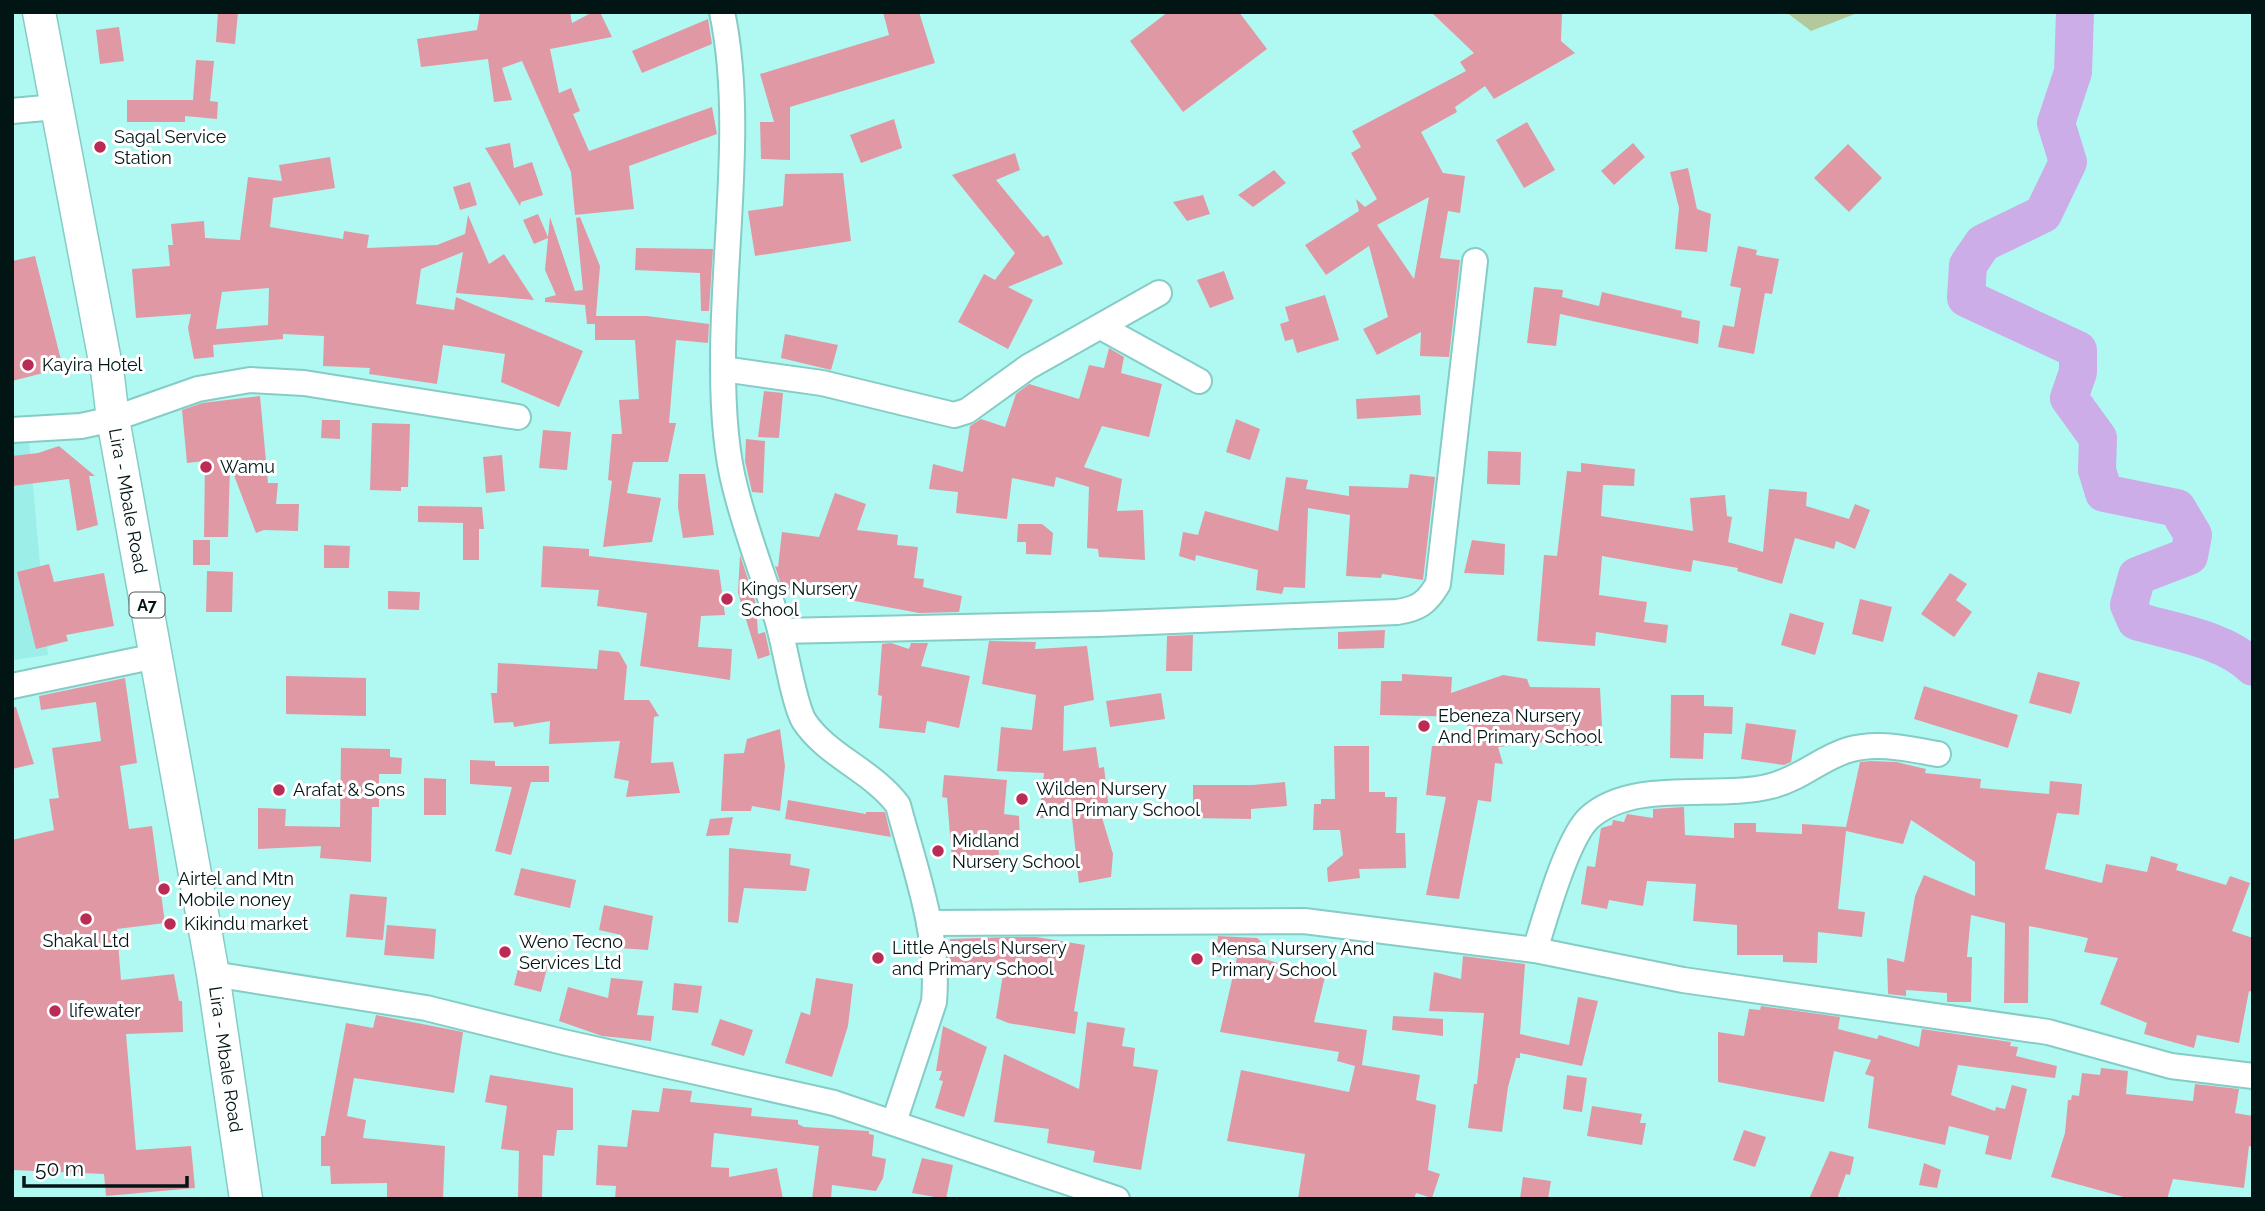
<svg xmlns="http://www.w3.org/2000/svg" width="2265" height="1211" viewBox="0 0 2265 1211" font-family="Raleway,sans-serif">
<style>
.built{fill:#9befe8}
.green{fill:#b3c99b}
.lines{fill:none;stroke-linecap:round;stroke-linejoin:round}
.river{stroke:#ccade7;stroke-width:38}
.building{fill:#e099a4;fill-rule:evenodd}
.minor-casing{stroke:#85ccc6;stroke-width:28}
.major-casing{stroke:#85ccc6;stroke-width:35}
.minor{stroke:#fff;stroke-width:24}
.major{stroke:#fff;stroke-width:32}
.poi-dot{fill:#ba2b55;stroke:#fff;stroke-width:2.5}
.labels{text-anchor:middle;stroke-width:6;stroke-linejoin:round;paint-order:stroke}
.shield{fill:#fff;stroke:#4c5b5a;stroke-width:2}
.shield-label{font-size:16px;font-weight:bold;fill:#001514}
.poi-label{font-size:18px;fill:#001514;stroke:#fff;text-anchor:start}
.street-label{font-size:18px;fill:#001514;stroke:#fff}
</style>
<rect width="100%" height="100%" fill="#b0f9f2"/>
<!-- built -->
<path class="built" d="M28,429L48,655L12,660V432Z"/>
<!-- green -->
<path class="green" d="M1786,12H1860L1811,31Z"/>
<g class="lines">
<!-- river -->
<path class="river" d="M2075,12L2073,72L2056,123L2068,162L2043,214L1983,243L1968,265L1966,298L2078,350V372L2069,398L2098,438L2097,470L2104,493L2177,508L2193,535L2189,556L2137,576L2129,605L2136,621C2173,632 2225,639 2253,667"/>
</g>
<!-- building -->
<g class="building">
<path d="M218,12H238L235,44L216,42Z"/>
<path d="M480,12H570L572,23L593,12H600L612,37L550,49L559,93L571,88L580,111L573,114L589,151L712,107L717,134L629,166L634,209L575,215L571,172L522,61L502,68L512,100L494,102L488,59L421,67L417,39L477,30Z"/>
<path d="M883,12H919L935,63L790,107V160L761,159L760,122H774L760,74L889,35Z"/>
<path d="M1168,12H1239L1267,49L1183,112L1130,41Z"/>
<path d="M1431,12H1562L1561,41L1575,53L1494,99L1485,86L1455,107L1457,112L1421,132L1443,173L1465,176L1460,213L1448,211L1440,258L1460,260L1449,357L1420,356L1421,332L1377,355L1363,329L1388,317L1369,246L1326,275L1305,245L1359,211L1356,199L1365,207L1377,199L1351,153L1361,147L1352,131L1466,71L1460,62L1474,53ZM1429,197L1414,279L1377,225Z"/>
<path d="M708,19L712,44L642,73L632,51Z"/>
<path d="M119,27L124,61L100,64L96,30Z"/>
<path d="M196,60L214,61L210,101L218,102L217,119L185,116V122H127V100H193Z"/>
<path d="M894,119L902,148L861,163L850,135Z"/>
<path d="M1527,122L1555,170L1524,188L1496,140Z"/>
<path d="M510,143L514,168L532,162L543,195L521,202L520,206L485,148Z"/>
<path d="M1633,143L1645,157L1614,185L1601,171Z"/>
<path d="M1848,144L1882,178L1849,212L1814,178Z"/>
<path d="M1015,153L1020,170L996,180L1043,237L1048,235L1063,264L1008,287L1033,300L1008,349L958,322L984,274L995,280L1015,253L952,175Z"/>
<path d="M330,157L335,188L273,198L270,227L343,239L344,231L369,235L367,248L437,245L465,234L468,215L489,264L504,254L534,300L456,293L463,252L421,269L416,304L454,310L456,297L583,351L559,407L501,382L505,354L443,345L437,384L369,374L370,368L323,366L324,336L283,334V339L213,345L214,357L194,359L188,328L191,314L136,318L132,269L170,266L168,245H173L171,224L204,221L205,238L240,240L248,177L282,181L279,165ZM269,288L268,325L216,329L222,292Z"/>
<path d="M1688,168L1697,209L1711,214L1707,252L1675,249L1679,208L1670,172Z"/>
<path d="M1274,170L1286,183L1253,207L1238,195Z"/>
<path d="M843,173L851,241L755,256L748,211L783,206L785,174Z"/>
<path d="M470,182L477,205L460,210L453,187Z"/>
<path d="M1203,195L1210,214L1187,221L1173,202Z"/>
<path d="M538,214L548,237L550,217L575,291L583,290L576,218L580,217L600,266L596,316H647L709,324L708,343L676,340L669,423H676L668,462H633L627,493L661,498L652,542L603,547L612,481L608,480L612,434H622L619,400L639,399L635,340H595V320V324H587L585,305L545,302V298L556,295L545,270L548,238L534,244L523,220Z"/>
<path d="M1738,246L1757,250L1756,255L1779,259L1772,294L1765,293L1754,354L1718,347L1723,325L1734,327L1741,288L1730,286Z"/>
<path d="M636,248L713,249L709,311H701L700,273L635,270Z"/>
<path d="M35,256L63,368L12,381V261Z"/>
<path d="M1224,271L1234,299L1210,308L1197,280Z"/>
<path d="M1534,287L1563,290L1562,297L1599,306L1602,292L1682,311L1681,317L1700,321L1698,344L1560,314L1556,346L1527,343Z"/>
<path d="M1325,295L1339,340L1297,353L1293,339L1285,341L1280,324L1289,321L1285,307Z"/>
<path d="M785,334L838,345L831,370L781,358Z"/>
<path d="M1109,348L1124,357L1121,373L1162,384L1149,437L1102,426L1084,467L1122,479L1117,511L1143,510L1145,560L1099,557L1098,549L1087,548L1089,487L1056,477L1054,487L1012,478L1007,519L956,513L958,492L929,489L933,464L963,472L970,426L981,419L1005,427L1016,394L1029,384L1079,399L1089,365L1104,368Z"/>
<path d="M764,391L783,393L779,438L758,437Z"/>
<path d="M1420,395L1421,415L1357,419L1356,399Z"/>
<path d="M260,396L268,483H278L276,504H299L298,531L264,530L256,533L230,465L228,537H204L205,461L187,463L182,410L202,403Z"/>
<path d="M1236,419L1260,429L1250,460L1226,452Z"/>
<path d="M322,420H340V439L321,438Z"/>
<path d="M372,423L410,424L408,487H401V491L370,490Z"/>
<path d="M543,430L571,432L567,470L539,468Z"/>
<path d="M746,439L765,441L763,493L752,492L745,461Z"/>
<path d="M59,446L95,476H89L98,525L77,531L69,479L12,486V456L38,453Z"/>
<path d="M1488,451L1521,452L1520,485L1487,484Z"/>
<path d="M502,455L505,491L486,493L483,457Z"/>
<path d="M1581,463L1635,469L1634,486L1603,485L1601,516L1693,531L1690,498L1725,495L1727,516L1732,517L1728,542L1763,552L1769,489L1807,492L1806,506L1849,519L1855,504L1870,510L1855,549L1836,541L1834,549L1795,538L1782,584L1737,571L1738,568L1693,560L1691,572L1602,556L1599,595L1647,602L1644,622L1668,625L1666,643L1596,632L1595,646L1537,641L1544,555L1557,556L1567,471L1581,472Z"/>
<path d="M679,474H705L714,535L683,538L678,507Z"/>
<path d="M1410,474L1435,477L1423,580L1382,574L1381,578L1346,576L1350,515L1308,508L1305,588L1284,587L1282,594L1256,590L1258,570L1196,555L1195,561L1179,556L1183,532L1198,535L1205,511L1278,531L1286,477L1308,480L1306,489L1349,496V486L1408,488Z"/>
<path d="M835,493L866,504L857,530L898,535L897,545L918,547L914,578L924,579L923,587L962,596L959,612L919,613L855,601L818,588V591L782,588L775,566L778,567L782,532L819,537Z"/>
<path d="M418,506L482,507L484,529H479V560H463V523L418,522Z"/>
<path d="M1018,524H1042L1053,533L1051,555L1026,554V542H1017Z"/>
<rect x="193" y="540" width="17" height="25"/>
<path d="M1472,540L1505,544L1504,575L1464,573Z"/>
<path d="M324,545L350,546L349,568H324Z"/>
<path d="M543,546L589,549V556L719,570L725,615L701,616L698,647L732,649L730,680L640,666L647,613L597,606L599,590L541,587Z"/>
<path d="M740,555L756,604L758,634L765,632L770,655L758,659L738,593Z"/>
<path d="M49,564L54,582L104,573L114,626L66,635L68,641L36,649L17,572Z"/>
<path d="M207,571L233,572L232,612H206Z"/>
<path d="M1950,573L1967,584L1956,600L1972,612L1954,637L1921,614Z"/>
<path d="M388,591L420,592L419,610L388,609Z"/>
<path d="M1860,599L1892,607L1883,642L1852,634Z"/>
<path d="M1790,613L1824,623L1815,655L1781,645Z"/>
<path d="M1385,630L1384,648L1338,649V632Z"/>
<path d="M1193,635L1192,671H1166L1167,636Z"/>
<path d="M989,641L1036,642L1035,649L1087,646L1094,700L1064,706L1063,751L1096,747L1099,768L1104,767L1109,811H1100L1113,854L1111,877L1079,883L1072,818H1039L1044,773L997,771L1001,727L1032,730L1036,695L982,684Z"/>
<path d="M891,643L909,649L911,643H928L921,666L970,676L959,728L927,721L925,733L879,728L882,696L878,695L882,644Z"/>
<path d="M599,650L619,652L627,666L624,700H649L659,716L654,717L651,763L673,762L680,793L626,797L629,781L614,778L620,741L549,744L550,721L514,727L513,722L494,723L491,693H497L498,663L597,669Z"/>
<path d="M2038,672L2080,682L2071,714L2029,703Z"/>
<path d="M1402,674L1452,677L1451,693L1503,675L1527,679L1530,687L1600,688L1603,746H1567L1566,740L1498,747L1503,764L1495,763L1491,802L1478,800L1459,899L1426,895L1446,797L1426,795L1432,746H1467V717L1380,715L1381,681H1402Z"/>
<path d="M286,676L366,678V716L286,714Z"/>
<path d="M125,678L137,763L120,766L129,829L152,826L165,923L117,929L121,980L174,974L179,1001H182L183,1032L126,1034L136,1150L191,1146L195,1188L106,1196L104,1174L12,1170V840L54,830L49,799L59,798L52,748L101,741L96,702L41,710L39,696Z"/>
<path d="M1924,686L2018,715L2008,748L1914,719Z"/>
<path d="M1161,693L1165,719L1110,727L1106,701Z"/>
<path d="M1671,695H1704V706L1733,707L1732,734L1704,733L1703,759L1670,758Z"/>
<path d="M16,707L34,764L12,769V708Z"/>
<path d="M1746,723L1796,730L1791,762L1784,765L1741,759Z"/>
<path d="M780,729L785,766L780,811L752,806L751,811H721L724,754L744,753L747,739Z"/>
<path d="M1334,746H1369V792H1385V797H1397L1396,833H1405L1406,868L1359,869L1360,878L1328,882L1327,868L1343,855L1340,830H1313L1314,804H1321V799H1335Z"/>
<path d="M341,748L390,749V757L402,758L401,774H379V807H372L371,862L320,858L321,846L258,849V808L286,809L285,826L340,827Z"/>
<path d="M470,760L495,761V766H549V782H531L511,855L495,851L512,787L470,784Z"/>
<path d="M1871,761L1896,762L1926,769L1925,773L1981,779L1980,788L2049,794L2050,781L2082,784L2079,815L2057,813L2045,869L2102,883L2106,864L2147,872L2151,856L2178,864L2176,870L2226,885L2230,876L2250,883L2232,931L2253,938V992L2249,991L2239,1043L2197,1035L2194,1048L2144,1034L2147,1023L2100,1004L2118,958L2084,952L2088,938L2029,926L2028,1003H2004L2005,923L1971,915L1967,957H1972L1971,1002H1947V993L1906,990V996L1888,994L1887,958L1904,962L1915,896L1924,875L1975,896V862L1911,820L1903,844L1846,831L1838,909L1865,912L1862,937L1818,932L1817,963L1783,962V955H1737V925L1693,921L1696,884L1647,881L1643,906L1609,900L1607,909L1581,904L1587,866L1595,867L1601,828L1612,825L1613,820L1624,822L1627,814L1653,818V809L1684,807L1685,835L1734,838V823H1756V832L1802,834V824L1846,827L1860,762Z"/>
<path d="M944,775L1007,780L1004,814L1019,816L1020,846L998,845L999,855L952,859L947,798L942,797Z"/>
<path d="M424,778L446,779V815H424Z"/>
<path d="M1285,782L1287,806L1251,809V819L1193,818V785H1253Z"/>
<path d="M788,800L866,814V812H885L891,837L785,819Z"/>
<path d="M733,817L729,835L706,836L710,819Z"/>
<path d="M729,848L791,854L790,865L810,869L806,891L744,888L738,923L728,922Z"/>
<path d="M521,868L576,880L570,908L514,895Z"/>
<path d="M350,894L387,897L383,940L346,937Z"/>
<path d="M604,905L653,916L648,950L618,948L621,935L599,930Z"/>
<path d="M387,925L436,929L434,959L384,955Z"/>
<path d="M1218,936L1257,938L1265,945L1261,958L1304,971L1305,963L1327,969L1314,1022L1367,1030L1362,1065L1420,1075L1416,1100L1436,1105L1428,1170L1440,1174L1432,1198L1416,1193L1414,1199H1298L1305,1154L1227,1141L1241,1070L1349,1092L1355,1066L1337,1061L1339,1052L1220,1032L1237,958L1216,956Z"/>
<path d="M1010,937H1036L1085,945L1074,1011L1078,1012L1075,1034L1008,1023L996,1018L1004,968L949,966L950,939Z"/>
<path d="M1463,956L1525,964L1520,1034L1569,1045L1578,997L1598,1001L1582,1066L1520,1053V1058H1516L1508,1087L1502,1132L1468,1128L1474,1084H1477L1484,1013L1429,1011L1434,972L1461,979Z"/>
<path d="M521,957L548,964L541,992L514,985Z"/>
<path d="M611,978L643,981L637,1015L654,1016L651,1041L602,1036L559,1021L568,987L608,998Z"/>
<path d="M816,978L853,984L848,1026L832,1077L785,1063L801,1012L810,1015Z"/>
<path d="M674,983L702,986L698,1013L672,1010Z"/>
<path d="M1761,1006L1840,1017L1838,1029L1877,1039L1879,1035L1919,1047L1922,1029L2011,1042L2010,1046L2018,1047L2016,1056L2057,1066L2055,1078L1958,1065L1951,1095L1995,1111L1996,1107L2005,1109L2012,1085L2027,1089L2011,1160L1985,1154L1989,1136L1949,1126L1945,1145L1868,1128L1874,1077L1865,1074L1871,1060L1834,1051L1824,1102L1718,1082V1032L1744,1036L1749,1009L1760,1010Z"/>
<path d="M376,1015L463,1032L454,1093L354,1078L347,1116L366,1120L363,1138L445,1146L443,1199H387V1183L331,1184L330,1166H321V1136H325L346,1023L373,1028Z"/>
<path d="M1393,1016L1443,1019V1036L1392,1030Z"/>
<path d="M720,1019L753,1030L744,1056L711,1045Z"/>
<path d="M1087,1022L1125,1028L1122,1046L1135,1048L1133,1066L1158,1070L1141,1170L1093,1162L1095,1151L1047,1143L1049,1129L994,1122L1004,1054L1079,1089Z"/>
<path d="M943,1026L987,1047L964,1117L935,1108L943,1081L939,1080L942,1071H936Z"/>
<path d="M2101,1068L2128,1071L2126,1094L2193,1101L2195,1084L2239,1089L2235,1113L2253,1116V1147L2249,1146L2244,1188L2173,1179L2167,1199H2131L2051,1177L2065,1133L2068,1100H2071L2072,1095L2079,1096L2082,1073L2100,1075Z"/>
<path d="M490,1075L573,1088V1130H557L554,1156L543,1155L542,1199H518L519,1151L501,1149L507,1106L485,1102Z"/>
<path d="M1567,1075L1587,1078L1582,1112L1563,1109Z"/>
<path d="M663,1088L692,1091L690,1102L752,1108L751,1116L798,1120V1124L804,1127L869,1131V1134L874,1135L872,1156L886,1159L883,1178L876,1191L832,1185L831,1199H812L819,1146L714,1133L711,1167L729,1168V1177L777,1168L783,1199H615L616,1186L596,1185L598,1145L627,1147L632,1110L659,1112Z"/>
<path d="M1592,1106L1642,1114L1640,1123H1646L1642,1145L1587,1136Z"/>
<path d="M1744,1130L1766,1137L1755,1167L1733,1160Z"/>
<path d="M1830,1151L1854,1157L1850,1175L1846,1174L1837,1199H1809Z"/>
<path d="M922,1158L953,1165L946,1199L912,1193Z"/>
<path d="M1924,1163L1941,1170L1937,1188L1919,1185Z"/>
<path d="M1523,1177L1551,1181L1548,1199H1520Z"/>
</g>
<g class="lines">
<!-- minor casing -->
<g class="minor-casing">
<g id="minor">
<path d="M722,12C745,119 722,255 723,366C723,406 725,449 735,487C746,532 763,575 777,619C785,644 793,702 804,721C827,756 873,771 898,805C915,869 940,935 934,1002L894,1122"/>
<path d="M12,111L56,107"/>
<path d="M1101,327L1199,381"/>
<path d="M723,369L822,383L954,415L967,411L1028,367L1159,293"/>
<path d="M12,430L81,426L113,419L198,389L250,380L304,383L518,417"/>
<path d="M781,631L1098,624L1397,612C1418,609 1427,603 1438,584L1475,261"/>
<path d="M12,686L156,656"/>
<path d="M929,923L1304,921L1535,950L1683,980L2048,1032L2171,1066L2253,1076"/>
<path d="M1535,950C1545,919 1567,837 1590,817C1635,778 1717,800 1771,786C1800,779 1821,758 1848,750C1877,741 1909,749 1938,754"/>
<path d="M213,974L426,1008L563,1042L834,1103L1117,1199"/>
</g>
</g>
<!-- major casing -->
<g class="major-casing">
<g id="major">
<path id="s1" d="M39,12L108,377L113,419L213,974L246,1199"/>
</g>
</g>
<!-- minor -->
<use href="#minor" class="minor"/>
<!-- major -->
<use href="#major" class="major"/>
</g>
<!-- markers -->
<g class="poi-dot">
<circle cx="100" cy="147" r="7"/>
<circle cx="28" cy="365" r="7"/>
<circle cx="206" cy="467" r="7"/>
<circle cx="727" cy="599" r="7"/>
<circle cx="1424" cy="726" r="7"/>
<circle cx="279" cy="790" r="7"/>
<circle cx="1022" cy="799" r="7"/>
<circle cx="938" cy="851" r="7"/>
<circle cx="164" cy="889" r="7"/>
<circle cx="86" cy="919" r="7"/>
<circle cx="170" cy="924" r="7"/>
<circle cx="505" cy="952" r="7"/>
<circle cx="878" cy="958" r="7"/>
<circle cx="1197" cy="959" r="7"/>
<circle cx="55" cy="1011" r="7"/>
</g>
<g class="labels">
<!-- shield labels -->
<rect class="shield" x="129.5" y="592.5" width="35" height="25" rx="5"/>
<g class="shield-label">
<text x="147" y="611">A7</text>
</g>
<!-- poi labels -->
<g class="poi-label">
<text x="114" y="143">Sagal Service<tspan x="114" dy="21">Station</tspan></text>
<text x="42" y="371">Kayira Hotel</text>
<text x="220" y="473">Wamu</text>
<text x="741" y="595">Kings Nursery<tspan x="741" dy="21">School</tspan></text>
<text x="1438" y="722">Ebeneza Nursery<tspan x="1438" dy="21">And Primary School</tspan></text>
<text x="1036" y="795">Wilden Nursery<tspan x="1036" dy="21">And Primary School</tspan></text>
<text x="293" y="796">Arafat &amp; Sons</text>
<text x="952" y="847">Midland<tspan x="952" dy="21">Nursery School</tspan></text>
<text x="178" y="885">Airtel and Mtn<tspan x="178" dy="21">Mobile noney</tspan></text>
<text x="184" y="930">Kikindu market</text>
<text x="86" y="947" text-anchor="middle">Shakal Ltd</text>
<text x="519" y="948">Weno Tecno<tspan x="519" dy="21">Services Ltd</tspan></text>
<text x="892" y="954">Little Angels Nursery<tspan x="892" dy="21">and Primary School</tspan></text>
<text x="1211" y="955">Mensa Nursery And<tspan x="1211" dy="21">Primary School</tspan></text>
<text x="69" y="1017">lifewater</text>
</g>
<!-- street labels -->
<g class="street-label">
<text dy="6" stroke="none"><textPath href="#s1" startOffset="497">Lira - Mbale Road</textPath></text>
<text dy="6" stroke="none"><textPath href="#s1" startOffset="1064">Lira - Mbale Road</textPath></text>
</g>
</g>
<!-- border -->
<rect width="2265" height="1211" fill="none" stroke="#001514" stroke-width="28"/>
<!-- scale -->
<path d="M24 1176v10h163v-10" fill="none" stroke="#001514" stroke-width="3.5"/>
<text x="35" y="1176" font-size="21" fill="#001514" stroke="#ffffff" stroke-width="5" paint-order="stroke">50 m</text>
</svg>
